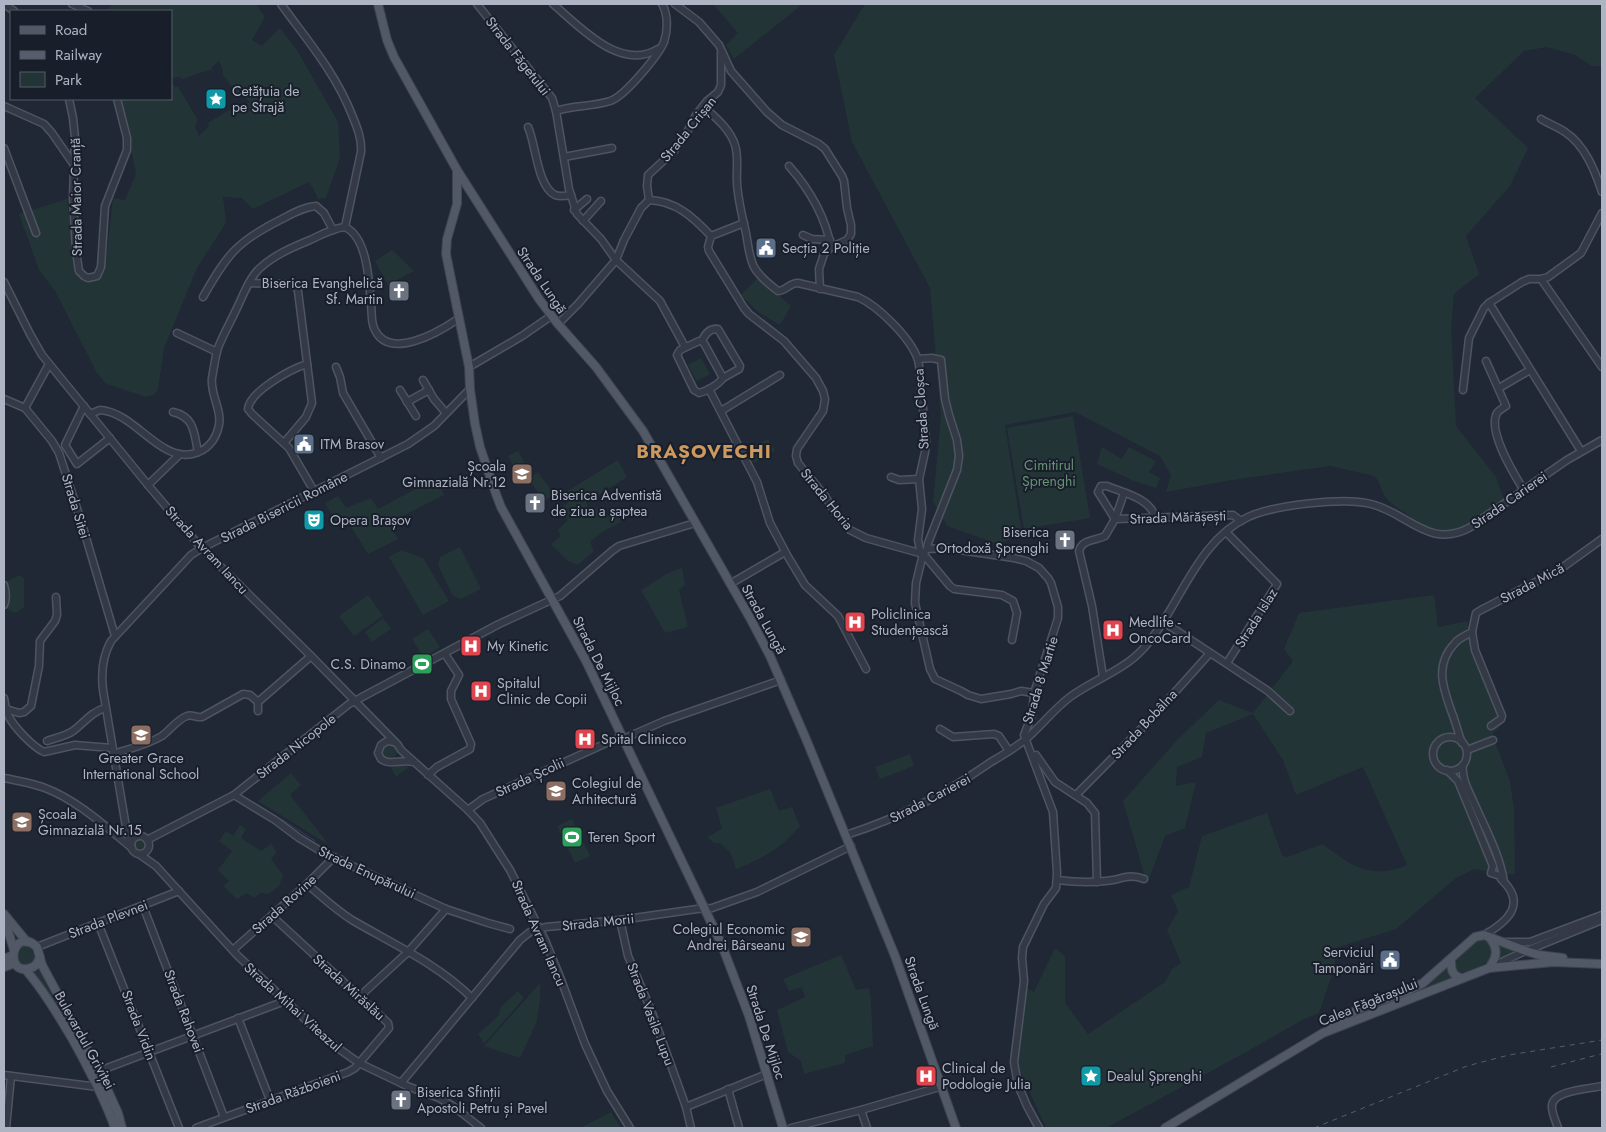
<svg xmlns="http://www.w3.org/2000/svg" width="1606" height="1132" viewBox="0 0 1606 1132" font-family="Jost,sans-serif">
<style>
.green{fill:#233437}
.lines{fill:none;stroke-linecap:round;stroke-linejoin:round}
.stream{stroke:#35415c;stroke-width:1}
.minor-casing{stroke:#4e5461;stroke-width:9}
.major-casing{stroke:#3d434f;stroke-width:10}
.minor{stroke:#343946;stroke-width:6}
.major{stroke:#515866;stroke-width:8}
.rail{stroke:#565d6d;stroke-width:1;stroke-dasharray:5 5;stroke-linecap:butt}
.labels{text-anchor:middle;stroke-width:4;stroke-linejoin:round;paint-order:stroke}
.street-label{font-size:14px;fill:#aeb4c3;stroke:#191f2a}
.poi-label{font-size:14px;fill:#aeb4c3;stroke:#191f2a;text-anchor:start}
.park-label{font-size:14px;fill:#679275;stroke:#191f2a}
.district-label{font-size:19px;font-weight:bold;letter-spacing:1px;fill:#cd995e;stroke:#191f2a}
</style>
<rect width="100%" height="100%" fill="#202735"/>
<!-- green -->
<g class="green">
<path d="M112,4H256L265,17L252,40L262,46L280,28L297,50L338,122L340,158L326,198L318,199L315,192L309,182L253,209L242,198L223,197L226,223L197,268L164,348L158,390L154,395L145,397L105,383L97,373L55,291L39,270L19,214L67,199L76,271L88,281L100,278L105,268L113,198L125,200L136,174L121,99H171V81L175,87H178L198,120L195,126L199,136L209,126L208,123L239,104L241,106L250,102L243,95L239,96L222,74L223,70L219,61L212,67V69L182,79L180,77L171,78V11H107Z"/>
<path d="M713,4H803L734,59L726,45L738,33Z"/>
<path d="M865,4H1602V66H1592L1575,55L1547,47L1524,51L1475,98L1528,148L1510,186L1466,236L1479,274L1454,294L1451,328L1456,426L1496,477L1504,500C1486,515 1457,539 1432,530C1424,527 1416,521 1409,516C1402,510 1393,506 1387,499C1380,492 1382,483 1374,476L1330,466L1232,480L1166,492L1171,475L1160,456L1075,412L1005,425L1022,535L998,544L947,526L933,501L941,417L930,288L852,142L834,55Z"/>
<path d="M392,250L414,271L388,285L375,261Z"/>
<path d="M757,279L761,280L791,306L780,325L758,312L741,295Z"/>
<path d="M701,358L710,374L697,381L688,365Z"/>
<path d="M1073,416L1090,518L1024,529L1007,428Z"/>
<path d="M768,439L775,451L754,463L747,450Z"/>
<path d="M1102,447L1122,459L1129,447L1156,461L1149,472L1160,478L1156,488L1132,480L1097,464Z"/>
<path d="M518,451L526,465L516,471L508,456Z"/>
<path d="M618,460L627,477L586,503L590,510L598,508L603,518L618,512L621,522L602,532L590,542L594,551L578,565L568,561L551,544L561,536L558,530L568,520L561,509L568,502L564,493Z"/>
<path d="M538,472L554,494L545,501L528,479Z"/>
<path d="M436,478L444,495L389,523L398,539L368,554L347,520L338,525L325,503L338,496L346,508L371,498L378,509Z"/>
<path d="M460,547L481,589L461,599L453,596L438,565L440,557Z"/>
<path d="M401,550L423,558L449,601L423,615L389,557Z"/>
<path d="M682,568L685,585L679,590L688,627L665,633L641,590L668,573Z"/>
<path d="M20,575L24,579V607L16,613L6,609L5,582Z"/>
<path d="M368,595L383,616L354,636L339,616Z"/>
<path d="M1434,595L1438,627L1467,621L1474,646L1506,721L1492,734L1510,781L1514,810L1515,874H1501L1474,869L1456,878L1396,929L1336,948L1334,969L1319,1013L1304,1019L1248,1051L1106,1128H1046L1021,1073L1017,1052L1026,988L1034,992L1055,948L1065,956V1003L1088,1034L1165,982L1172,969L1181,963L1167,930L1178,911L1171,895L1189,887L1202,836L1267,813L1282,855L1287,857L1323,844C1350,866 1372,880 1407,865L1363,767L1296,795L1283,760L1253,714L1206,733L1202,757L1177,767L1176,786L1196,782L1185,828L1165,836L1147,884L1123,801L1177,740L1219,700L1253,713L1293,661L1284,649L1299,613Z"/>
<path d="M383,618L391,629L372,642L365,632Z"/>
<path d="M428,629L440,647L424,658L412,639Z"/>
<circle cx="390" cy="752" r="7"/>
<path d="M910,754L914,766L880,779L875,767Z"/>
<path d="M401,765L409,767L396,777L391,768Z"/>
<path d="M291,773L301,785L290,795L329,845L258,801Z"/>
<path d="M770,789L779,811L792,807L800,826C781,849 763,858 736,869L730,852L720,843H714L707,837L722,829L716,808Z"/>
<path d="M572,819L590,856L575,863L557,826Z"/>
<path d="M240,825L246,829L241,838L261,851L271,844L277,852L271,859L283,875L279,886L269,894L261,893L254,898L247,893L237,899L223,886L229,881L218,870L232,851L219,841L226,831L233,836Z"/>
<circle cx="140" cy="844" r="6"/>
<path d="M1483,939C1495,944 1493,947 1492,959C1486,963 1469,972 1462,972C1458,972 1457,970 1454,968V961L1476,940Z"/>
<path d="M1496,943L1518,951L1498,960L1499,950Z"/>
<circle cx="26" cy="955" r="10"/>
<path d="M841,955L856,990L869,988L871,1001L873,1046L845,1055V1063L804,1074L801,1061L788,1052L777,1010L805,997L802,987L789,991L783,979Z"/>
<path d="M1446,967L1452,978L1428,987L1427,984Z"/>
<path d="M40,969L55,1001L53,1002L34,973Z"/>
<path d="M540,983V999L537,1021L520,1058L484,1046Z"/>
<path d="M518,991L524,998L484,1044L478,1034L494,1020L499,1015L500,1008Z"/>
<path d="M611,1112L621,1128H583L582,1127Z"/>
</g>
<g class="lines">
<!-- stream -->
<path class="stream" d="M281,819L315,841"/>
<!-- minor casing -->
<g class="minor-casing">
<g id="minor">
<path d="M4,4L14,11"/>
<path d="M72,4L88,11"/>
<path d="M281,4C307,40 335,72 352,115C357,127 362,139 361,152L345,227"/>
<path d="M477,4L552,98L556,111L569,189L577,214L601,239L616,260L660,301L685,347"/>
<path d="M553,4C579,26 620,72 658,49"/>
<path d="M675,4L699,22L719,45L731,71L767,112L782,125L819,144L825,149L842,176L844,181L847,208L851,225V234L847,240L831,247L824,254L819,269L820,289"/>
<path d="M69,99L73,118L75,138L73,198L76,251L79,271L84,276L88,278L97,276L101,267L105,206L127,150V138L117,99"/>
<path d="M4,106L44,124L52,133L74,165"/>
<path d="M703,106C715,117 730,129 735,145C739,158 736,170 737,183C738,200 742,216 746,233C748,244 749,257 754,267C759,276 770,285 778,291C786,291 789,283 798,283L858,297C878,306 911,338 918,360C920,368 920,378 921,387C923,405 924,423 926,441L925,452L919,479L922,509L918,540L920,550L950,586L954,589L1002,595L1013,601L1017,613L1012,640"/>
<path d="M556,111C574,105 592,107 610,101C624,97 658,56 664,42C668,30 668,14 662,4"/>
<path d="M1541,119C1549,124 1558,127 1565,132C1585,145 1595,171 1602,192"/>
<path d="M528,127C536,144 537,186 555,195C560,197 566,196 571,195"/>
<path d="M4,148L36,233"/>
<path d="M564,157L612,148"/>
<path d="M789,166C810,190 825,215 831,247"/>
<path d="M649,200L647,186L648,175L674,151L686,134L696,115L707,101L718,92L721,85V53"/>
<path d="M649,200C676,201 693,217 711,236"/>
<path d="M574,210L587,199"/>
<path d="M583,221L601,201"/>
<path d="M744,223L711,236L708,247L709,251L744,308L749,314L784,341L816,378L823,391L825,399L823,411L797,449L796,456L798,463L825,496L834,511L850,530L866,538L923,554"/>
<path d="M345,227C368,238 369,282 371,305C372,312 371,321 374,328C388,362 439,332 458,319"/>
<path d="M803,235L812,239L830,240"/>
<path d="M1541,279L1602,367"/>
<path d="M4,282L30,334L42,355L148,485L197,543L311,656L398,745L401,750L468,810L480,823L510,870L545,940L560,977L585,1044L607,1091L630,1128"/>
<path d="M249,283L288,284L296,286L298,291L312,403L306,417L284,443"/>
<path d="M203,297C227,255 236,242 280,220C292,214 303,207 316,206L324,213L333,230"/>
<path d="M1489,303L1581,451"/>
<path d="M558,324L578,304L616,260L624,240L641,208L649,200"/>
<path d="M177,333L217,352"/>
<path d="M699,341H702L705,345L723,378C718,385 707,391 699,393L694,390L677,355L680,350Z"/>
<path d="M702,341C705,334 710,328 718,329L740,366L739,369L723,378"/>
<path d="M918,359L932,358L941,360L945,399L949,415L957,440L959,456L957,470L928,543L927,549"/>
<path d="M1486,361L1506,406C1503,408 1499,410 1497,413C1487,431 1514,474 1523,489"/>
<path d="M307,364C291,369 250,391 248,409L252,414L289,448L314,491"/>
<path d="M336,367L340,377L343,393L381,458"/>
<path d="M469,367L522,336L551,316"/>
<path d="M423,380L434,399L446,413"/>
<path d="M1499,388L1530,370"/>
<path d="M709,389L757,482L770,523L787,555L805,585L838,616L866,669"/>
<path d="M400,390L416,416"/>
<path d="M1463,390L1469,338L1484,308L1489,303L1522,282L1529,279H1541L1548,277L1581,253L1602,213"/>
<path d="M4,399L25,408L52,441L59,453L82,524L115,636"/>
<path d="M407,402L429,390"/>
<path d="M84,406L65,445L77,464L110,438"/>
<path d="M25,408L49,364"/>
<path d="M721,411L780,375"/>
<path d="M173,412C195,417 194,434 198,452"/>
<path d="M90,414L100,410C134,412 159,461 192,454C207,451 216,440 219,425C222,409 210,395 212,378C214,368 215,357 218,348C223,335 230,323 236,310C243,296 249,278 260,268C274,255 293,247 310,240C321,235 333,228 345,227"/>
<path d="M891,477L899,480L919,479"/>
<path d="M148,485L179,455"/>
<path d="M1115,519L1098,492L1101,486H1107C1124,493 1150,498 1155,517"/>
<path d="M1115,519L1124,493"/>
<path d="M1226,532L1277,584L1227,663"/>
<path d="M923,554L927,549L946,548L1014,558L1026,561L1039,568L1048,578L1051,583L1058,607V618L1034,693L1032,715L1024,735L1053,812L1057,873L1056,888L1044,904L1023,947L1022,958L1024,981L1014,1062L1018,1085L1027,1106L1039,1128"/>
<path d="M923,554L916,583L915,603L930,669L935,679L961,691L968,695L981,699L1011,694L1021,691L1034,693"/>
<path d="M730,584L785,552"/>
<path d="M4,585C6,592 7,599 4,605"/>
<path d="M1162,621L1268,691L1290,711"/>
<path d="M1472,632L1475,650L1502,716L1501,719L1491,726"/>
<path d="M1103,677L1092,606L1079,551C1082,539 1095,541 1105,536L1115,519L1233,515L1241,521"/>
<path d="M4,698C5,704 6,711 9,717C15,728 33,747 44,752L75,745L112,748"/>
<path d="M6,709L19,713L24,712L31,706L39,666L40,641L55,621L57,615L56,597"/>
<path d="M258,711V702L311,656"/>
<path d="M940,729L953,737L994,734L999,736L1009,751"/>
<circle cx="1450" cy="754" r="17"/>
<path d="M623,739L664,721L781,680"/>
<path d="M47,741C55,738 66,736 73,731C84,723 91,712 105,708"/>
<path d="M394,742L387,741L381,745L378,753L381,759C390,766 401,759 413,762"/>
<path d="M1462,743C1458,733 1456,723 1452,713C1443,688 1434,665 1455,643C1459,638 1467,635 1472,632L1476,613L1481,610L1559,570L1602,539"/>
<path d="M1467,750L1493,740"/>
<path d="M113,754C129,749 147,745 162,736C169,731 179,718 187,716C192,714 197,718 202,717L243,694L250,695L258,702"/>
<path d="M1036,755L1055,782L1087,803L1095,813L1097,882"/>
<path d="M1463,765C1461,779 1470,793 1475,805C1486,830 1500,855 1504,882"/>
<path d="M1447,770L1458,781L1493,866L1491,873L1497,875"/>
<path d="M428,775L437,767L470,749L471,744L451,699V691L459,675L445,654"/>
<path d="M4,778C18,781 32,783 45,788C77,800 106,827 132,848"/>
<path d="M234,795L275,820L299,838L324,853L446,909L488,923L510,929"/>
<path d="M1076,795L1150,720L1210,653"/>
<path d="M468,810L483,799L622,736"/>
<path d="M846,835C902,817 943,795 991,762C1003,755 1015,748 1026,739C1041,726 1054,709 1070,697C1093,680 1123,671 1143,649C1180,608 1195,542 1248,517C1274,505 1344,497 1371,504C1408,513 1428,549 1469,528L1567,460L1602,440"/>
<circle cx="140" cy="845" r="9"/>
<path d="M147,840L234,795L349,704L499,624L560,596L612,551L619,546L695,523"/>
<path d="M131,844L127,833L103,690C101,673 102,657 111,641L191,555L202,548L408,444L434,426L470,389"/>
<path d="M139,854L156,866L237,955L328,1041L359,1063L407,1086L439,1098L453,1106L481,1128"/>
<path d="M1057,880C1073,882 1089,883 1105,881C1121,880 1128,873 1144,879"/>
<path d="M307,884C321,896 336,910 352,920C393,944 438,964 472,998"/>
<path d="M143,906L224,1117"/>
<path d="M620,920L628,956L651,1010L686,1107L691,1128"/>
<path d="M98,923L179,1128"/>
<path d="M1484,935C1507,922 1528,904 1501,879"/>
<path d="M1504,942H1530L1602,915"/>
<path d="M37,947L179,891"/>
<path d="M233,950L307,884L334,857"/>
<path d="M1493,966L1521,953L1602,920"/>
<path d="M359,997L408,952L446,909"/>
<path d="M238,1018L270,1100"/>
<path d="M99,1071L285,1001"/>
<path d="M4,1075L98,1087"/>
<path d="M401,1083L520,940L530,932L546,927L620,920L697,909L712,908L757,892L851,846"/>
<path d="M728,1089L739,1128"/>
<path d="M686,1107L767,1074"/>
<path d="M861,1110L867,1128"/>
<path d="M6,1128L11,1076"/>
<path d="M196,1128L348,1072L355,1068L389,1028L388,1023L272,916"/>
<path d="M791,1128L861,1110L943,1086"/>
<path d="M1558,1128C1556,1121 1551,1112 1552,1105C1554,1090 1590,1089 1602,1086"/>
</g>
</g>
<!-- major casing -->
<g class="major-casing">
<g id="major">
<path d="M378,4L387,40L394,57L457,170L539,299L558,324L596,367L643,431L750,618L770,656L806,739L895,956L956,1128"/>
<path d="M457,172V204L447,239L446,254L469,367L470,389L475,424L480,447L496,494L501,507L586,661L721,943L749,1016L783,1128"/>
<path d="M4,914L27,942"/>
<path d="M4,918L14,950"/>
<path d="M40,957C38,962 36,967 30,968C3,977 12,924 37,947L42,965L99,1071L118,1113L122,1128"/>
<path d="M4,959L13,955"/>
<path d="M1451,960C1451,970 1452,976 1462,978"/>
<path d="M4,967L15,963"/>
<path d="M1489,968C1497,957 1499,949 1489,937"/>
<path d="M25,969C44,991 58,1015 73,1040C89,1069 104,1097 115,1128"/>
<path d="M1331,1027L1348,1015L1361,1008L1410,990L1423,983L1475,937L1484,935L1526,951L1539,955L1563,958"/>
<path d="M1165,1128L1323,1033L1489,968L1554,962L1602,964"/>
</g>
</g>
<!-- minor -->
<use href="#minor" class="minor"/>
<!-- major -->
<use href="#major" class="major"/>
<!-- rail -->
<g class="rail">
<path d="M1551,1067L1601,1054"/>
<path d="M1314,1128L1467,1066L1509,1055L1602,1040"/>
</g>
</g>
<!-- icons -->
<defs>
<g id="sight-square" transform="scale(1.125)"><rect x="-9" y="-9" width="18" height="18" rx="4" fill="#0f9aa8" stroke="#191f2a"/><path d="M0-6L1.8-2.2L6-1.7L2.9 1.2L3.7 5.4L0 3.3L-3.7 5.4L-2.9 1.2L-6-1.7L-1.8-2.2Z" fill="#fff"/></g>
<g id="civic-square" transform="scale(1.125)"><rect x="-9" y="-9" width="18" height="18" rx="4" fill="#5c6f8a" stroke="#191f2a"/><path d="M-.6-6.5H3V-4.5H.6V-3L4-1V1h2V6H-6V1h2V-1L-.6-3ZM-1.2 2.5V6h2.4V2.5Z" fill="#fff"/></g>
<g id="church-square" transform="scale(1.125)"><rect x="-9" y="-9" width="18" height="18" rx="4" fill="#6b7280" stroke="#191f2a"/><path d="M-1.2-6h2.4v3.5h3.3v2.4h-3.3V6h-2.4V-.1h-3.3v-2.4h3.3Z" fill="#fff"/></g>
<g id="school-square" transform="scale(1.125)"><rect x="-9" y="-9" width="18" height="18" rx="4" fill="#8d6e63" stroke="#191f2a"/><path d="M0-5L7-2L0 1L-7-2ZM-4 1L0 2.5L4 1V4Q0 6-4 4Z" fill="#fff"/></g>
<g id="theatre-square" transform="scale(1.125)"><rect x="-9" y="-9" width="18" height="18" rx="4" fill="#0f9aa8" stroke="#191f2a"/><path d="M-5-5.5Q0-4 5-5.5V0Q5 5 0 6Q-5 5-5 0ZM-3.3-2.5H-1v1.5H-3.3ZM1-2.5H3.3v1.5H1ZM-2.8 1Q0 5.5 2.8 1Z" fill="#fff"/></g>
<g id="hospital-square" transform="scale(1.125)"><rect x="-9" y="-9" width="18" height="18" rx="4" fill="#e0444e" stroke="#191f2a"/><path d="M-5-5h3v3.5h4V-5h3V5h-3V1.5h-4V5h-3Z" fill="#fff"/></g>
<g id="stadium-square" transform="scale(1.125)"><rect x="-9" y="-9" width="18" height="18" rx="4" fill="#2e9e5b" stroke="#191f2a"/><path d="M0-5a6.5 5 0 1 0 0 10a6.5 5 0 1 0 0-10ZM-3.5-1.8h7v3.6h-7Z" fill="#fff"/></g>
<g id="university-square" transform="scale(1.125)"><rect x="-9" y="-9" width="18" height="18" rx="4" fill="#8d6e63" stroke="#191f2a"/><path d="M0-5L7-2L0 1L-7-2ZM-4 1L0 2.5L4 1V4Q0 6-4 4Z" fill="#fff"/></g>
</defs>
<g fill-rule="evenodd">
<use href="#sight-square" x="216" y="99"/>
<use href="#civic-square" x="766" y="248"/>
<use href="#church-square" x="399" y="291"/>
<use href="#civic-square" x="304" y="444"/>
<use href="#school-square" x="522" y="474"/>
<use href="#church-square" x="535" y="503"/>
<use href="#theatre-square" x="314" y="520"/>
<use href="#church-square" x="1065" y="540"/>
<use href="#hospital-square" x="855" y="622"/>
<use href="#hospital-square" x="1113" y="630"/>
<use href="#hospital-square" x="471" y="646"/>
<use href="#stadium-square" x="422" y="664"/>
<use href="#hospital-square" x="481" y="691"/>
<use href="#school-square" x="141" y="735"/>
<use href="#hospital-square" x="585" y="739"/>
<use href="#university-square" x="556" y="791"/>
<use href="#school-square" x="22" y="822"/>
<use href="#stadium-square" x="572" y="837"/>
<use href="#school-square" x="801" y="937"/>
<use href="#civic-square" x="1390" y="960"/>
<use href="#hospital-square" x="926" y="1076"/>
<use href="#sight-square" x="1091" y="1076"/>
<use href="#church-square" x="401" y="1100"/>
</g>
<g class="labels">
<!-- street labels -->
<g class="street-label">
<text transform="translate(518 56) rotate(52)" y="5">Strada Făgetului</text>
<text transform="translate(688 129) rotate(-51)" y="5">Strada Crișan</text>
<text transform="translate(76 197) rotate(-91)" y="5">Strada Maior Cranță</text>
<text transform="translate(542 280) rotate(56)" y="5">Strada Lungă</text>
<text transform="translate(921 409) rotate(-94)" y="5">Strada Cloșca</text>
<text transform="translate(827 499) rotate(51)" y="5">Strada Horia</text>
<text transform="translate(1509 500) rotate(-35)" y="5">Strada Carierei</text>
<text transform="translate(76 506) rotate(73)" y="5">Strada Sitei</text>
<text transform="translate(284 507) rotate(-27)" y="5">Strada Bisericii Române</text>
<text transform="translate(1178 517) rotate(-2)" y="5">Strada Mărășești</text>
<text transform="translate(207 550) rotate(47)" y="5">Strada Avram Iancu</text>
<text transform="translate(1532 583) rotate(-28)" y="5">Strada Mică</text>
<text transform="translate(1256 618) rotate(-58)" y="5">Strada Islaz</text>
<text transform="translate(764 619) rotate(61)" y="5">Strada Lungă</text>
<text transform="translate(599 661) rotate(63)" y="5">Strada De Mijloc</text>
<text transform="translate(1040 680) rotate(-73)" y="5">Strada 8 Martie</text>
<text transform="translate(1144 724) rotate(-47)" y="5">Strada Bobâlna</text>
<text transform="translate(296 746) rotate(-38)" y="5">Strada Nicopole</text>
<text transform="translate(530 777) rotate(-25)" y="5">Strada Școlii</text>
<text transform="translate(930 798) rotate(-28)" y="5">Strada Carierei</text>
<text transform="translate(367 872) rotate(25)" y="5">Strada Enupărului</text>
<text transform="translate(284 904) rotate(-42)" y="5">Strada Rovine</text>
<text transform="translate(108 919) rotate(-21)" y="5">Strada Plevnei</text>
<text transform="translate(598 922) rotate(-6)" y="5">Strada Morii</text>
<text transform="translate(539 933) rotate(66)" y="5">Strada Avram Iancu</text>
<text transform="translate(349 987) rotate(42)" y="5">Strada Mirăslău</text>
<text transform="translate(922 993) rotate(70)" y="5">Strada Lungă</text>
<text transform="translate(1368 1002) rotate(-22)" y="5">Calea Făgărașului</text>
<text transform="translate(293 1007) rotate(42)" y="5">Strada Mihai Viteazul</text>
<text transform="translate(184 1011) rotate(69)" y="5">Strada Rahovei</text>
<text transform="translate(651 1014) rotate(69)" y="5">Strada Vasile Lupu</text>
<text transform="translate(139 1025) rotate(69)" y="5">Strada Vidin</text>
<text transform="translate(766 1032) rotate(72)" y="5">Strada De Mijloc</text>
<text transform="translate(85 1040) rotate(61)" y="5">Bulevardul Griviței</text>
<text transform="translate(293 1092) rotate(-20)" y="5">Strada Războieni</text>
</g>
<!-- poi labels -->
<g class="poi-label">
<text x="232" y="96">Cetățuia de<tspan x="232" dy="16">pe Strajă</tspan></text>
<text x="782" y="253">Secția 2 Poliție</text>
<text x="383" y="288" text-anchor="end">Biserica Evanghelică<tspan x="383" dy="16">Sf. Martin</tspan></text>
<text x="320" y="449">ITM Brasov</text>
<text x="506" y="471" text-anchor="end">Școala<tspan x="506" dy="16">Gimnazială Nr.12</tspan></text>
<text x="551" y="500">Biserica Adventistă<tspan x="551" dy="16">de ziua a șaptea</tspan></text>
<text x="330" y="525">Opera Brașov</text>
<text x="1049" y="537" text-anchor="end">Biserica<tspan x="1049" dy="16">Ortodoxă Șprenghi</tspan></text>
<text x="871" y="619">Policlinica<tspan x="871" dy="16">Studențească</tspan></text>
<text x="1129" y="627">Medlife -<tspan x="1129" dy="16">OncoCard</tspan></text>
<text x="487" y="651">My Kinetic</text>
<text x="406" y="669" text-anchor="end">C.S. Dinamo</text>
<text x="497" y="688">Spitalul<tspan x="497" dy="16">Clinic de Copii</tspan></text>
<text x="601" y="744">Spital Clinicco</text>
<text x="141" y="763" text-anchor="middle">Greater Grace<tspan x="141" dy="16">International School</tspan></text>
<text x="572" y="788">Colegiul de<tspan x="572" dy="16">Arhitectură</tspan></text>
<text x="38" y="819">Școala<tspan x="38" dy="16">Gimnazială Nr.15</tspan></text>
<text x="588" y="842">Teren Sport</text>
<text x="785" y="934" text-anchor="end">Colegiul Economic<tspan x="785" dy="16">Andrei Bârseanu</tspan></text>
<text x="1374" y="957" text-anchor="end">Serviciul<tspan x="1374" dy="16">Tamponări</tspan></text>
<text x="942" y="1073">Clinical de<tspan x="942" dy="16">Podologie Julia</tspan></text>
<text x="1107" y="1081">Dealul Șprenghi</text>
<text x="417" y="1097">Biserica Sfinții<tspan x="417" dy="16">Apostoli Petru și Pavel</tspan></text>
</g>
<!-- park labels -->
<g class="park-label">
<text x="1049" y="470">Cimitirul<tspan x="1049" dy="16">Șprenghi</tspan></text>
</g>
<!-- district labels -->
<g class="district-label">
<text x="704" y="458">BRAȘOVECHI</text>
</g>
</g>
<!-- border -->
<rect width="1606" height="1132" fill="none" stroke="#aeb4c3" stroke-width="10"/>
<!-- legend -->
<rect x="10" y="10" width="162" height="90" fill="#191f2a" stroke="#555b67"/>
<rect x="20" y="26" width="25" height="8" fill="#515866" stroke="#555b67"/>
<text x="55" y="35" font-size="15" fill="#aeb4c3">Road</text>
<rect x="20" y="51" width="25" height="8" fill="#565d6d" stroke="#555b67"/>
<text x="55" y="60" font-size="15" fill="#aeb4c3">Railway</text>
<rect x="20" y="72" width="25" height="15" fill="#233437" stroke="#555b67"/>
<text x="55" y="85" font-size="15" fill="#aeb4c3">Park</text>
</svg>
